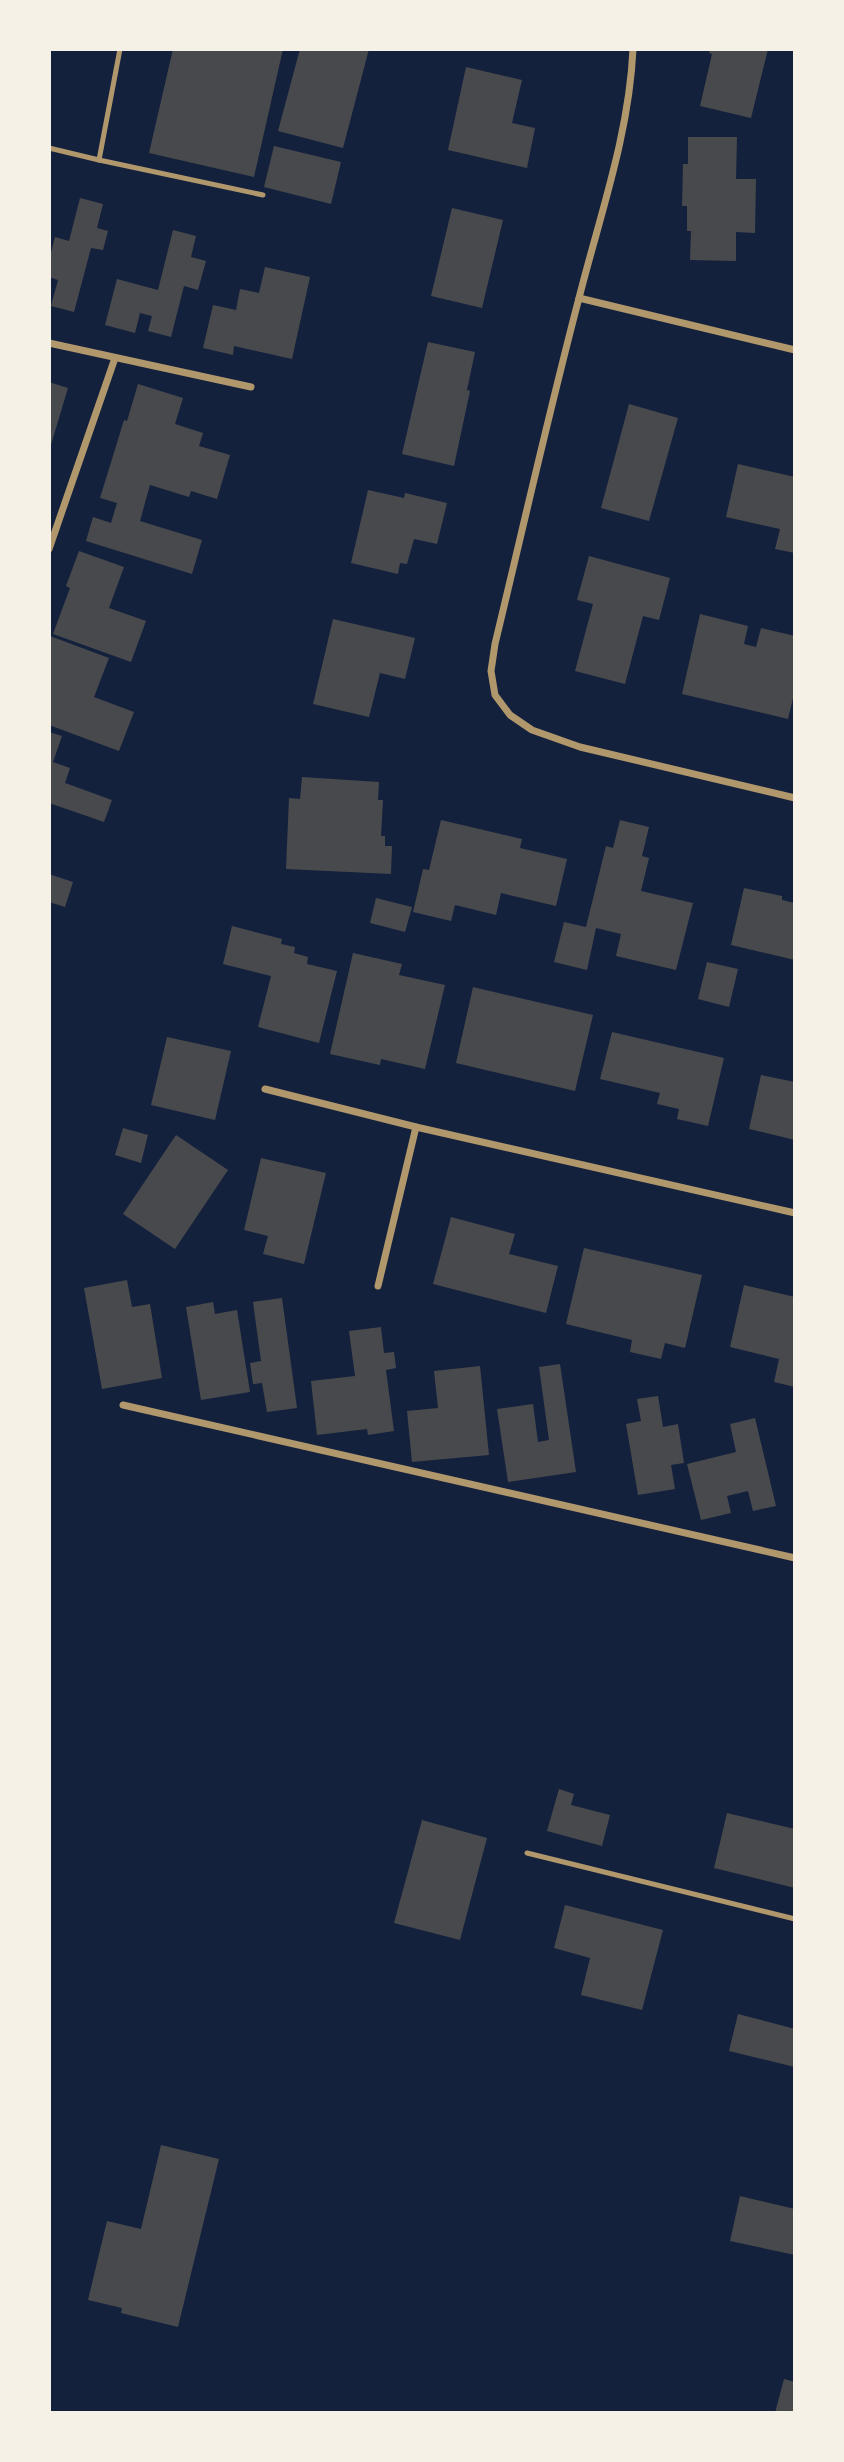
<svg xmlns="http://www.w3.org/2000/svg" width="844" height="2462" viewBox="0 0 844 2462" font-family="Montserrat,sans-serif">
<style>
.building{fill:#48494c}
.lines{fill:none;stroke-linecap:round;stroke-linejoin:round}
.service{stroke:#b1986c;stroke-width:5}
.minor{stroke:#b1986c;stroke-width:7}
</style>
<rect width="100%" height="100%" fill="#14213d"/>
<!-- building -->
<g class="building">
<path d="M173,49H283L254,177L149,153Z"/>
<path d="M300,49H369L343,148L278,131Z"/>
<path d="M710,49H768L751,118L700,106L712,54L709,53Z"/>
<path d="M466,67L522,80L512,123L535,128L527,168L448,150Z"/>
<path d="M688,137H737L736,179H756L755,233L736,232V261L690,260L691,231H687V206H682L683,164H688Z"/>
<path d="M274,146L341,162L331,204L264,187Z"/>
<path d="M80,198L103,204L97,228L108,231L103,250L91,248L74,312L51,306L58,280L49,277V260L55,237L69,241Z"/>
<path d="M452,208L503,220L482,308L431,296Z"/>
<path d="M173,230L196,236L191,257L206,261L198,290L184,286L171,337L148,331L152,316L140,313L135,333L105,325L117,279L158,290Z"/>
<path d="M265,267L310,277L292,359L234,346L233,355L203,348L213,305L236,310L240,289L259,293Z"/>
<path d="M428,342L475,352L467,390L470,391L454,466L402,454Z"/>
<path d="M49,382L68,388L50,448H49Z"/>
<path d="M138,384L183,398L175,424L203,433L199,446L230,455L217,499L191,491L189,497L150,485L140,521L202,540L192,574L86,541L93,517L111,523L117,503L100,498L124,420L127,421Z"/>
<path d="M629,404L678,418L649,521L601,508Z"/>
<path d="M738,464L795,477V553L775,549L780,529L726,517Z"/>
<path d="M368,490L404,498L405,493L447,503L437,544L414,539L407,564L400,563L398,574L351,563Z"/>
<path d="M79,551L124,567L109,608L146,621L131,662L53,634L70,588L66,586Z"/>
<path d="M589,556L670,578L659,620L643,616L625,684L575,671L593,604L577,600Z"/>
<path d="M700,614L748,626L744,644L756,647L761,628L795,636V690L788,719L682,694Z"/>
<path d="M333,619L415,638L405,679L380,673L369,717L313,704Z"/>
<path d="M50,636L109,658L94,697L134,712L119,751L49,725Z"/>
<path d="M49,732L62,736L53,762L70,768L65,783L112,800L104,822L49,803Z"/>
<path d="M302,777L379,782L378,800H383L381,836H385V846H392L391,874L286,869L289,798L300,799Z"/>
<path d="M441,820L522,839L520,848L567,859L556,906L501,893L496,915L455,905L451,921L413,912L423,869L429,870Z"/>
<path d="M620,820L649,827L642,856L649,858L641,891L693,903L676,970L616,956L621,934L596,928L587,970L554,962L564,922L586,927L606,846L613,848Z"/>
<path d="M49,874L73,882L65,907L49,902Z"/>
<path d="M744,888L782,896V900L795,903V960L731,945Z"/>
<path d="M376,898L412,907L405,932L370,923Z"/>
<path d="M232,926L282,939L281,944L295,947L294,953L308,957L307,964L337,971L319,1043L258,1027L271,976L223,964Z"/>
<path d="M353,953L402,964L399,975L445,985L425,1069L381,1059L380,1065L330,1054Z"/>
<path d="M707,962L738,969L729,1007L698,999Z"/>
<path d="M473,987L593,1015L575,1091L456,1063Z"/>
<path d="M612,1032L724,1058L708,1126L677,1119L679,1109L657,1104L660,1093L600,1079Z"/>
<path d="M167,1037L231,1051L215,1120L151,1105Z"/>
<path d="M761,1075L795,1082V1140L749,1129Z"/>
<path d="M123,1128L148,1135L141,1163L115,1155Z"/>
<path d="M176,1135L228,1170L175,1249L123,1214Z"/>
<path d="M261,1158L326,1173L304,1264L263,1254L268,1236L244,1230Z"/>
<path d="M451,1217L515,1234L509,1254L558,1266L546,1313L433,1284Z"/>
<path d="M584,1248L702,1275L685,1348L665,1343L661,1359L630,1352L632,1340L566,1324Z"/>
<path d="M127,1280L132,1307L150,1304L162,1378L102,1389L84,1288Z"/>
<path d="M744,1285L795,1297V1387L774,1382L779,1359L730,1347Z"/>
<path d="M282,1298L297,1408L267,1412L262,1383L253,1384L250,1363L261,1361L253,1302Z"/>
<path d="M213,1302L215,1314L237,1310L250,1392L201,1400L186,1307Z"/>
<path d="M381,1327L384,1353L394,1352L396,1368L386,1370L394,1431L368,1435L367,1429L317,1435L311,1381L355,1376L349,1331Z"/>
<path d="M560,1364L576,1472L508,1482L497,1409L533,1404L538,1442L549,1440L539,1367Z"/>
<path d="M480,1366L489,1455L412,1462L407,1411L438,1408L434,1371Z"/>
<path d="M658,1396L663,1427L678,1424L684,1463L671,1465L675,1489L638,1495L626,1424L641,1421L637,1399Z"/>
<path d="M755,1418L776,1506L753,1511L748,1491L727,1496L731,1513L701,1520L687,1464L736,1452L730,1424Z"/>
<path d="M559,1789L574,1794L571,1805L610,1815L602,1846L547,1831Z"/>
<path d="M727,1813L795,1829V1888L714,1868Z"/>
<path d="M422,1820L487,1838L460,1940L394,1923Z"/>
<path d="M565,1905L663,1930L642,2010L581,1995L590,1958L554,1948Z"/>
<path d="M738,2014L795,2029V2067L729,2051Z"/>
<path d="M161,2145L219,2159L178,2327L121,2313L122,2308L88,2300L107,2221L141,2229Z"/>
<path d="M740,2196L795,2209V2255L730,2241Z"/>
<path d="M784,2379L795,2382V2413H775Z"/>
</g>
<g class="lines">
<!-- service -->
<g class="service">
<path d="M120,49L99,160L263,195"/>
<path d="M49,148L99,160"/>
<path d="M527,1853L795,1919"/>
</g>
<!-- minor -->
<g class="minor">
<path d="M633,49C629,135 600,215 579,298C549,412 523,528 495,644L491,671L495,695L510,715L532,730L580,747L795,798"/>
<path d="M579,298L795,350"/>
<path d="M49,343L251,387"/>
<path d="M49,549L115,358"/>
<path d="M265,1089L416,1127L795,1213"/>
<path d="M378,1286L416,1127"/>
<path d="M123,1405L795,1558"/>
</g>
</g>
<!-- border -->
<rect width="844" height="2462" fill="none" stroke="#f6f1e7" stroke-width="102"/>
</svg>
